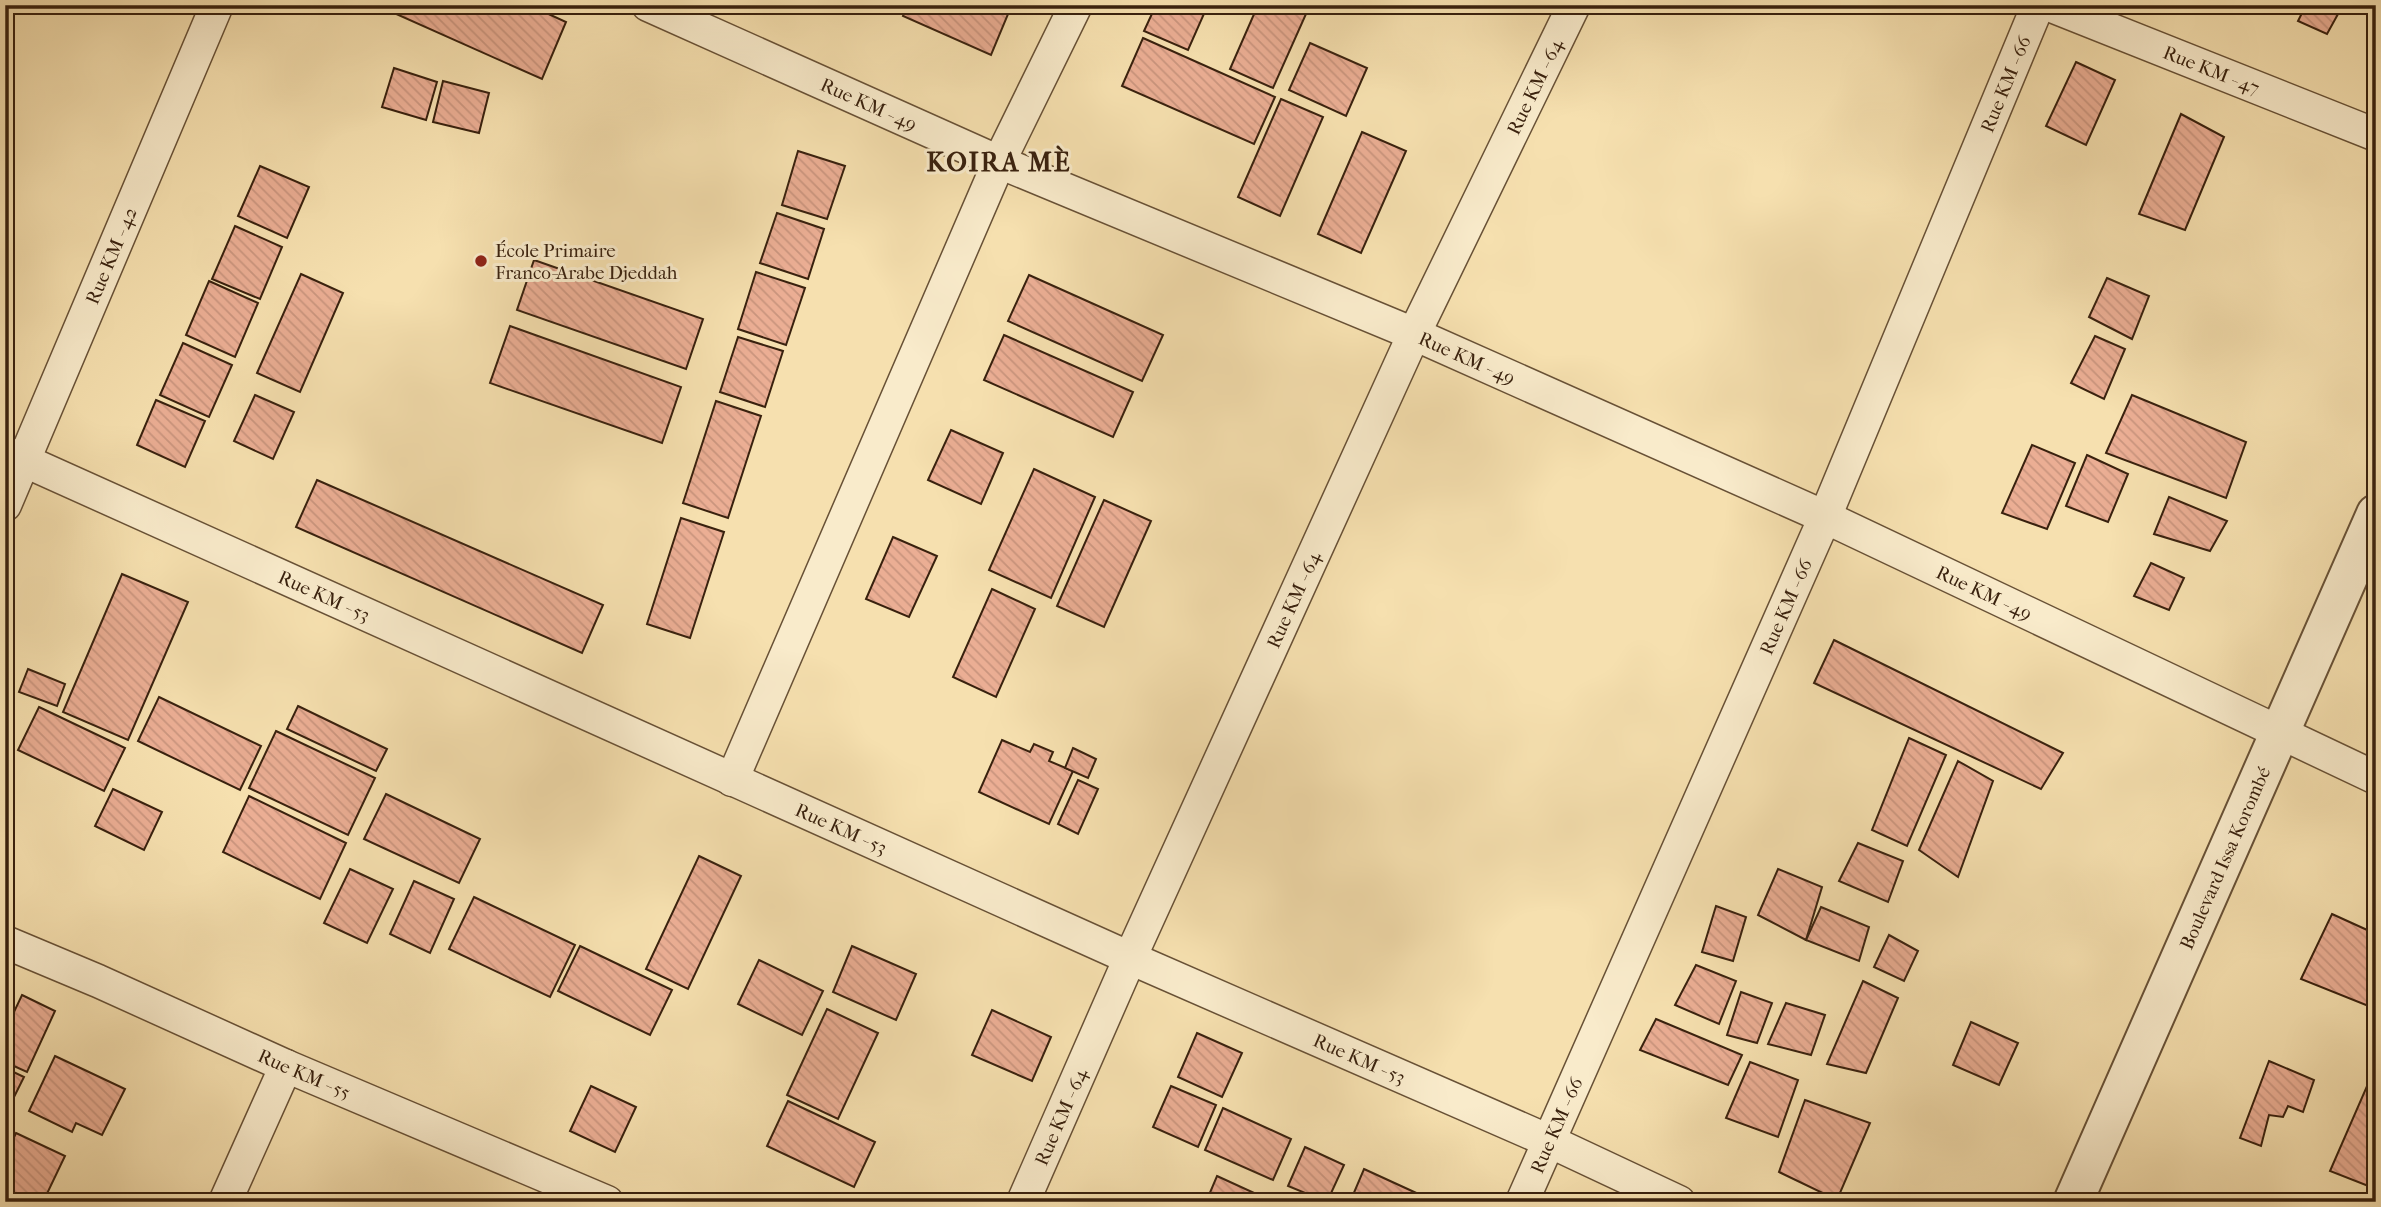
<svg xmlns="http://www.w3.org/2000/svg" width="2381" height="1207" viewBox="0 0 2381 1207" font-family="'IM FELL French Canon',serif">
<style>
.building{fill:url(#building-back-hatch);stroke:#39210e;stroke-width:2}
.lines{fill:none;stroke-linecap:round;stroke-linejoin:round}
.minor-casing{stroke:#685136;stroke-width:35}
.tertiary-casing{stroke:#685136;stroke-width:42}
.minor{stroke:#f9ebcb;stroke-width:32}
.tertiary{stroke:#f9ebcb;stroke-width:38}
.poi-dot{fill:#8f2418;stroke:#f9ebcb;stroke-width:2.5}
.labels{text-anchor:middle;stroke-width:6;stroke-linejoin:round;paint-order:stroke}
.street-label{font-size:19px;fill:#39210e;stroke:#f9ebcb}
.poi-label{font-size:19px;fill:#39210e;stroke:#f9ebcb;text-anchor:start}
.district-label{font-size:26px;font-weight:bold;letter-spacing:2px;fill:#39210e;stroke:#f9ebcb}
</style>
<defs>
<pattern id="building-back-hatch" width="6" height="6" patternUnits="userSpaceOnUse" patternTransform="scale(1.75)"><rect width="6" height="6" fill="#ebae94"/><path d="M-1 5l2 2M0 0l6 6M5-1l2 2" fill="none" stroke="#ca957e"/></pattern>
</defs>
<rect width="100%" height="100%" fill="#f6e0af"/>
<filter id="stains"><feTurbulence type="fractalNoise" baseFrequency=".00286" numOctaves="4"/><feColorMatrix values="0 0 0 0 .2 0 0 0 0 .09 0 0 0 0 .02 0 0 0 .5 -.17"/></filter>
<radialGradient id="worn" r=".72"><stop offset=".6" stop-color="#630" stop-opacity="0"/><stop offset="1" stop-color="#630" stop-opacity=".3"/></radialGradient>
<!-- building -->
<g class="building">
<path d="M387,5H529L566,22L542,79L385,9Z"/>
<path d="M907,5H1008L1011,7L991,55L903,16Z"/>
<path d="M1156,5L1207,7L1188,50L1144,31Z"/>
<path d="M1258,5H1310L1273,88L1230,69Z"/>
<path d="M2306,5H2343L2327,34L2298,21Z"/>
<path d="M1143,38L1275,97L1254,144L1122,86Z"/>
<path d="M1310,43L1367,68L1346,116L1289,90Z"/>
<path d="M2076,62L2115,80L2086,145L2046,126Z"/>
<path d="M394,68L437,82L426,120L382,107Z"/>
<path d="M2376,79V93L2369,91Z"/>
<path d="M443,81L489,93L479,133L433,122Z"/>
<path d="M1281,99L1323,117L1280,216L1238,197Z"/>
<path d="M2181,114L2224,137L2185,230L2139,214Z"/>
<path d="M1362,132L1406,151L1361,253L1318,234Z"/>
<path d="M798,151L845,166L827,219L782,205Z"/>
<path d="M260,166L309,187L287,238L238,216Z"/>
<path d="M777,213L824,229L808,279L760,263Z"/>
<path d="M235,226L282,247L260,299L212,279Z"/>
<path d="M534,260L703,319L686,369L517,310Z"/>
<path d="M756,272L805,288L786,345L738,329Z"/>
<path d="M301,274L343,293L300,392L257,373Z"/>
<path d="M1029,275L1163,335L1142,381L1008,321Z"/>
<path d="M2107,278L2149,296L2132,339L2089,317Z"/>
<path d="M209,281L258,303L235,357L186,335Z"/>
<path d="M510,326L681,387L662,443L490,383Z"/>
<path d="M1004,335L1133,392L1113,437L984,380Z"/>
<path d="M2095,336L2125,349L2104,399L2071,383Z"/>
<path d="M738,337L783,351L765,407L720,392Z"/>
<path d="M183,343L232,365L209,417L160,395Z"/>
<path d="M255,395L294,412L273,459L234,441Z"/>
<path d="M2132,395L2246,442L2226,498L2106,453Z"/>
<path d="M156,400L205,421L185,467L137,445Z"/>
<path d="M716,401L761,416L728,518L683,503Z"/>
<path d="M951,430L1003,453L981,504L928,480Z"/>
<path d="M2032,445L2075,463L2047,529L2002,513Z"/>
<path d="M2087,455L2128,474L2108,522L2066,506Z"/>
<path d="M1034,469L1095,497L1051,598L989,570Z"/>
<path d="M317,480L603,605L582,653L296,527Z"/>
<path d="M2169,497L2227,521L2210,551L2154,534Z"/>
<path d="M1104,500L1151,521L1104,627L1057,606Z"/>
<path d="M681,518L724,532L690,638L647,624Z"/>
<path d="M893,537L937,556L909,617L866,599Z"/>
<path d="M2151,563L2184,578L2169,610L2134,596Z"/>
<path d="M122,574L188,602L128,740L63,712Z"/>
<path d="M992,589L1035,609L996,697L953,677Z"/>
<path d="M1834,640L2063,753L2041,789L1814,683Z"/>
<path d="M28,669L65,684L57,706L19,692Z"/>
<path d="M159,697L261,746L240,790L138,741Z"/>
<path d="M298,706L387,749L376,771L287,729Z"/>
<path d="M39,707L125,748L104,791L18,750Z"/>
<path d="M276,731L375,778L348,835L249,788Z"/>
<path d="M1909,738L1946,755L1907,846L1872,830Z"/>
<path d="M1002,740L1030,752L1034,744L1053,752L1049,761L1073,771L1049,824L979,792Z"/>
<path d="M1073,748L1096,759L1088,778L1065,768Z"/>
<path d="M1958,761L1993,781L1958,877L1919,850Z"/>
<path d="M1078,780L1098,789L1078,834L1058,824Z"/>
<path d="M113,789L162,812L144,850L95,826Z"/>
<path d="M386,794L480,839L459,883L364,839Z"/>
<path d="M249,796L346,843L320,899L223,852Z"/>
<path d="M1858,843L1903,861L1888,902L1839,881Z"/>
<path d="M699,856L741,876L688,989L646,969Z"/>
<path d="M350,869L393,889L367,943L324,923Z"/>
<path d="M1778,869L1822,887L1806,940L1758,915Z"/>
<path d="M414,881L454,899L430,953L390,934Z"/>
<path d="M474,897L575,945L550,997L449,949Z"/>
<path d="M1716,906L1746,917L1733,961L1702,952Z"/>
<path d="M1821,907L1869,927L1859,961L1806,940Z"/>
<path d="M2332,914L2376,934V1009L2301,979Z"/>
<path d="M1889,935L1918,951L1904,981L1874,967Z"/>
<path d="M580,946L672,990L650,1035L558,991Z"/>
<path d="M852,946L916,974L896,1020L833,992Z"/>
<path d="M759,960L823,991L802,1035L738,1004Z"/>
<path d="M1696,965L1736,981L1719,1024L1675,1005Z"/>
<path d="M1863,981L1898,998L1866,1073L1827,1064Z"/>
<path d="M5,984L11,987L5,1001Z"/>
<path d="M1741,992L1772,1003L1757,1043L1727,1035Z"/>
<path d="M22,995L55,1011L27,1072L5,1062V1031Z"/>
<path d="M1786,1003L1825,1015L1811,1055L1768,1044Z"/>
<path d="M827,1009L878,1033L838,1119L787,1095Z"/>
<path d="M992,1010L1051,1037L1032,1081L972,1055Z"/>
<path d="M1656,1019L1742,1055L1728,1085L1640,1050Z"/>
<path d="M1971,1022L2018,1043L1999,1085L1953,1065Z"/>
<path d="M1197,1033L1242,1053L1222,1097L1178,1077Z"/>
<path d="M55,1056L125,1089L102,1135L76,1123L72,1132L29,1111Z"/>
<path d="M2269,1061L2314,1080L2303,1112L2288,1106L2283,1117L2269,1115L2261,1146L2240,1138Z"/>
<path d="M1750,1062L1798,1080L1778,1137L1726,1118Z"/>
<path d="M5,1068L24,1077L10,1105L5,1102Z"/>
<path d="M2374,1070L2376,1071V1189L2330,1171Z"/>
<path d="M591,1086L636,1107L615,1152L570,1131Z"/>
<path d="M1171,1086L1216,1105L1198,1147L1153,1127Z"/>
<path d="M1805,1100L1870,1123L1837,1200L1779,1172Z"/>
<path d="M788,1101L875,1142L854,1187L767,1146Z"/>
<path d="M1223,1108L1291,1139L1273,1180L1205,1150Z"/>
<path d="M16,1133L65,1156L43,1202H5V1157Z"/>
<path d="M1305,1147L1344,1165L1327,1202L1288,1186Z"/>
<path d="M1364,1169L1436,1202H1350Z"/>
<path d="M1217,1176L1263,1197L1261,1202H1206Z"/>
</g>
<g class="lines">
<!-- minor casing -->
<g class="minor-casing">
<g id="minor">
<path id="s1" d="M648,5L999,162L1414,334L1825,517L2376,778"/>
<path id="s2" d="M2049,5L2376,135"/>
<path id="s3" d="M5,452L1130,958L1549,1141L1679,1202"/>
<path id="s4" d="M5,505L217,5"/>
<path d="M732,780L999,162L1076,5"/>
<path id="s5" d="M5,942L98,981L286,1066L607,1202"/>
<path d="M225,1202L286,1066"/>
<path id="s6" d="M1023,1202L1130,958L1414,334L1574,5"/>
<path id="s7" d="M1522,1202L1825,517L2038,5"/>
</g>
</g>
<!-- tertiary casing -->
<g class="tertiary-casing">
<g id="tertiary">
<path id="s8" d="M2073,1202L2376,514"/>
</g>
</g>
<!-- minor -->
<use href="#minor" class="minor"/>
<!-- tertiary -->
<use href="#tertiary" class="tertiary"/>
</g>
<!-- markers -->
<circle class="poi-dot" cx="481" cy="261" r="7"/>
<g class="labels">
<!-- street labels -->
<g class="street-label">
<text dy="7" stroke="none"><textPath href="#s2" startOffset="175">Rue KM - 47</textPath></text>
<text dy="7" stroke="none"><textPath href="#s7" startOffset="1218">Rue KM - 66</textPath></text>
<text dy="7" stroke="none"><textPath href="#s6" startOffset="1227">Rue KM - 64</textPath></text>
<text dy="7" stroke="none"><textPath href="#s1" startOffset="242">Rue KM - 49</textPath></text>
<text dy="7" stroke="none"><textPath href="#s4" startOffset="271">Rue KM - 42</textPath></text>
<text dy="7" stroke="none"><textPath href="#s1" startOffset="892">Rue KM - 49</textPath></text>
<text dy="7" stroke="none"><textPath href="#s1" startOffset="1460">Rue KM - 49</textPath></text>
<text dy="7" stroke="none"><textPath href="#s3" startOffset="350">Rue KM - 53</textPath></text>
<text dy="7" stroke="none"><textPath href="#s6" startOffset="660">Rue KM - 64</textPath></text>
<text dy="7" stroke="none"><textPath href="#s7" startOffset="651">Rue KM - 66</textPath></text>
<text dy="7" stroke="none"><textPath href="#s3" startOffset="917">Rue KM - 53</textPath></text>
<text dy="7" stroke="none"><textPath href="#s8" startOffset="376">Boulevard Issa Korombé</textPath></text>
<text dy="7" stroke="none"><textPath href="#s3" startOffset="1484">Rue KM - 53</textPath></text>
<text dy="7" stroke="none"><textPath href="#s5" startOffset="327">Rue KM - 55</textPath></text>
<text dy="7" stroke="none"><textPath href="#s6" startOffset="93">Rue KM - 64</textPath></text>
<text dy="7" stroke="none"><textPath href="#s7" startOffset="84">Rue KM - 66</textPath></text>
</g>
<!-- poi labels -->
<g class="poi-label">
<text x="495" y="257">École Primaire<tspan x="495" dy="22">Franco-Arabe Djeddah</tspan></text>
</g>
<!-- district labels -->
<g class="district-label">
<text x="999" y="171">KOIRA MÈ</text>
</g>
</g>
<!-- margin -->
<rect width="2381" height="1207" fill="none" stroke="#f6e0af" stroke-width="28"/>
<rect x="7" y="7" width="2367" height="1193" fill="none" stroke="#39210e" stroke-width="3.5"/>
<rect x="14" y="14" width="2353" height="1179" fill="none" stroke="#39210e" stroke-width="2"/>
<rect width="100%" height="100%" filter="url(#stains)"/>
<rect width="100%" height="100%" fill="url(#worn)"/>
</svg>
